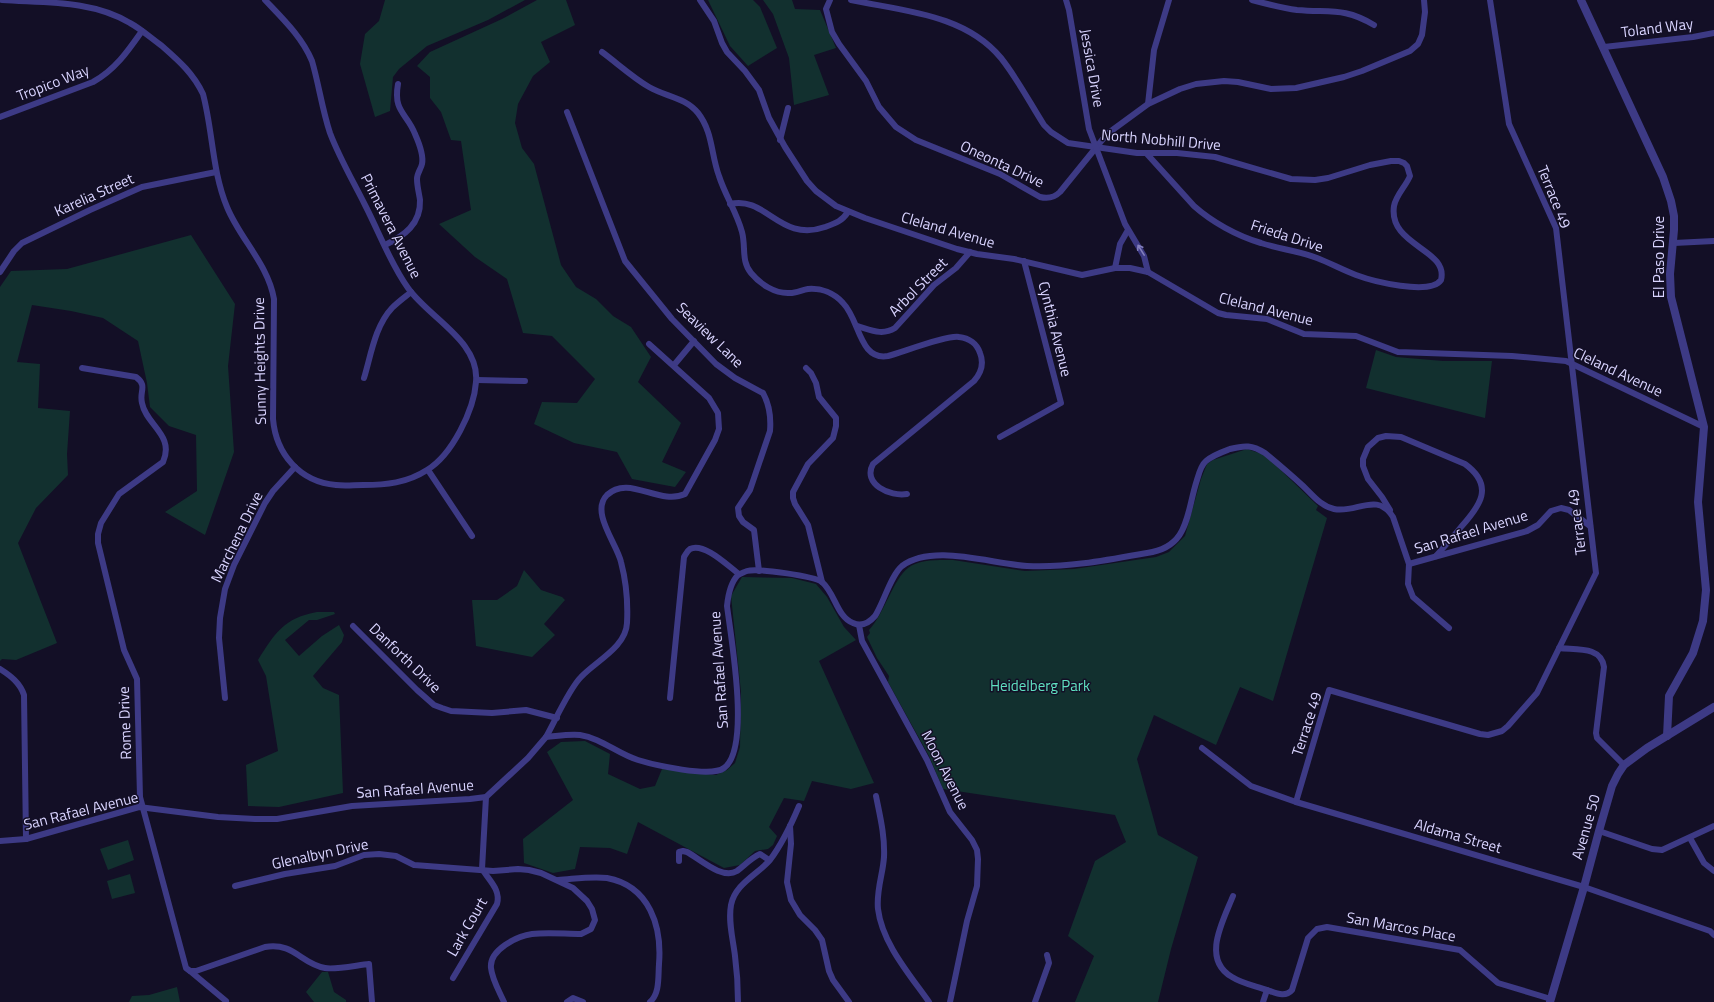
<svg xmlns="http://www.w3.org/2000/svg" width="1714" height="1002" viewBox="0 0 1714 1002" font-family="'Titillium Web',sans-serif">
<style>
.green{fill:#12302f}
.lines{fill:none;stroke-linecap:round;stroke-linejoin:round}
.minor{stroke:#3d3a85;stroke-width:6}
.tertiary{stroke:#3d3a85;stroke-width:8}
.oneway{stroke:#837fbc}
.labels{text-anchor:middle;stroke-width:3;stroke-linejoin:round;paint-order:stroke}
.street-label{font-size:15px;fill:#d9d4ff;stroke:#130f26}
.park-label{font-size:15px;fill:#5fe0c0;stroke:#130f26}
</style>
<rect width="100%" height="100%" fill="#130f26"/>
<!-- green -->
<g class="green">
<path d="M385,0H525L488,20L427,46L399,69L393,77L390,111L375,117L360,64L365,34L379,21Z"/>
<path d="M537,0H566L575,25L541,42L550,62L533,76L518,104L515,123L522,148L534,164L561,265L576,287L596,299L613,316L631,327L651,357L638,382L681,423L662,462L686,472L675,487L632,479L617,452L574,443L534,424L542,402L577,403L595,379L552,336L523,333L507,279L475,257L439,224L471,210L461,141L451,140L441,112L430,98V77L417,66L430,52L502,19Z"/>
<path d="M708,0H753L760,7L777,48L748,66L730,46Z"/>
<path d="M763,0H792L795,9L820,10L836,48L814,55L829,95L794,105L789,58L773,14Z"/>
<path d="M191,235L235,304L228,366L234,452L205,535L165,512L197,491L196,435L169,426L150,407L147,383L138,341L103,318L71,311L32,305L17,362L40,364L38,408L70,411L67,454L68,475L36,508L18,543L57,643L16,660L2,659L0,661V287L11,271L67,269Z"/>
<path d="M1376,350L1396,357L1443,361H1492L1485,418L1366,388Z"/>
<path d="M1247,449L1265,455L1318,506L1316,510L1327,518L1273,701L1240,687L1216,745L1154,715L1137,759L1158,835L1198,857L1171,949L1158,1002H1075L1094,956L1068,936L1095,861L1126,842L1115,815L943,789L929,756L888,682L889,676L877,658L867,637L870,633L869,630C884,614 894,578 908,568C919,559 939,560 953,560L1025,571L1074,569L1156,557L1169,552L1185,536L1201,479L1207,464L1213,460Z"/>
<path d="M524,570L541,590L562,597L565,600L544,624L555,635L532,657L476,646L472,600H497L517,586Z"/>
<path d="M742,577L792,578L816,584L827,597L844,627L856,640L819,661L874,783L851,789L812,781L804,801L784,798L769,827L777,836L773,845L768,849L755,851L740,865L724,868L638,822L627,854L610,848L580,847L575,869L553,873L524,863L523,839L573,800L547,752L561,742L585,741L610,754L608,774L640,789L655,786L662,769L716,775L727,770L735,763L740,747L741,692L731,596Z"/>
<path d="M317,612H334L335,614L317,620H309L285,640L299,656L322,636L339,625L344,635L342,642L313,676L323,688L339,695L343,793L279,807L248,806L246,765L278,751L266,676L258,660C275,633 284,618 317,612Z"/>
<path d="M128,840L134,860L108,870L100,849Z"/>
<path d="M130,874L135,893L112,899L107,881Z"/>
<path d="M322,972H328L334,992L346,1000V1002H314L306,992Z"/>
<path d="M177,987L180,1002H129L132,996L149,995Z"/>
</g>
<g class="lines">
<!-- minor -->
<g class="minor">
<path d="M2,0C45,3 92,0 130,23C141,29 151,38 162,46C179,61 193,73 203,94C213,132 212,171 227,207C240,239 268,264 274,299L273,419C276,454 300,482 336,485C345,486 354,485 363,485C386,485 407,483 427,470C452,455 474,410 476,382C480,341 429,318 408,288C390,263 379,232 365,205C353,181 339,157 330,133C322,109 319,85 312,61C302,37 283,19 265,0"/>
<path d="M700,0L714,21L722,43L727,52L745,71L759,90L769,118L785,147L807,181L816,191L836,206L865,218L957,249L977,254L1014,259L1082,275L1115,268H1130L1148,272L1218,313L1226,315L1267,319L1304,334L1356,336L1398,352L1512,356L1566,361L1704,427"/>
<path d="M830,0L826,9L832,32L839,44L866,81L879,107L896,127L916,140L1000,174L1040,197C1048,199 1054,198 1060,192L1107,134L1148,104L1180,89L1196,84L1224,81L1238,82L1271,89L1296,88L1344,77L1362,71L1410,51L1418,44L1422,35L1425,12L1424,0"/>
<path d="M851,0C903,11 965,14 1001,58C1017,78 1030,103 1044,125L1051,132L1068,143L1137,153H1177L1215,157L1291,179L1315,180L1328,178L1370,165L1391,161H1399L1404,163L1407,166L1410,176C1406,186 1396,195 1394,206C1388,246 1449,249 1441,280C1430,296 1372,281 1356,275C1343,270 1330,263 1317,258C1299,251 1279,249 1261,243C1237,236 1212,222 1194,206L1147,154"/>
<path d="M1066,0L1069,10L1089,129L1125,224L1144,256L1148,272"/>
<path d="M1252,0C1267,4 1282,8 1297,10C1330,13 1344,7 1374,25"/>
<path d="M1604,47L1693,37L1714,33"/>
<path d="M602,52C617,63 632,77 649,87C666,97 685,97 698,113C713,132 711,155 719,176C725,195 737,213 742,232C746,247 741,261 751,273C760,284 775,294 790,293C796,293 802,290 808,289C821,288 834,293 843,303C860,320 859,361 888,356C903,352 947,335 959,337C969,338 977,344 980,353C984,363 981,373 974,381L873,464C862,484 890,497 907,494"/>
<path d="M1148,104L1154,50L1169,0"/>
<path d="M567,112L625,261L672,319L716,364L735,378L763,393C769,404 771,419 770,431L750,490L738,508L739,516L743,522L754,530L759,571"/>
<path d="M0,117L93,82C115,70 128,51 142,31"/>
<path d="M780,140L788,108"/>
<path d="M730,204C766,195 780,243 825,227C836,223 842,221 848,212"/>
<path d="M1674,243L1714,241"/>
<path d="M385,245C404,236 421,224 420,200C419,193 417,186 417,179C417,173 421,169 422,164C424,155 419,143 415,134C407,113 393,112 398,84"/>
<path d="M1115,268L1120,244L1128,230"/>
<path d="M0,272L14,251L22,243L90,210L142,187L216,172"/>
<path d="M857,326C871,330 882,336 895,328L934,285L956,268L970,252"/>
<path d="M674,365L694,341"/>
<path d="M82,368L136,377C148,386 139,391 142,403C146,425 175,435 163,462L119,494L101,523L98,534V543L124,650L137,679L140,797L186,968L190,971H196L265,947C294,942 301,964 325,968C335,970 358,965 369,964L372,1002"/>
<path d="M806,368L811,373L816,383L819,397L836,418V426L833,438L808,464L793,492V498L795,504L808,525L822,582"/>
<path d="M364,378C371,355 375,326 392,308C398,302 405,297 411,292"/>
<path d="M477,380L525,381"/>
<path d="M1000,437L1061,403L1024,261"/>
<path d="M428,470L472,536"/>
<path d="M1390,510L1382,497L1368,479L1363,466V459L1368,447L1378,438L1386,436L1401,437L1465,464C1495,486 1480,506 1461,527C1453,537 1445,546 1436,556"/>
<path d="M1409,564L1408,584L1413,597L1449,628"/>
<path d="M859,625L862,641L927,760L950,812L972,840L977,850L978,859L977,886L967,921L950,1002"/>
<path d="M353,626L417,690L434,705L442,708L451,711L492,713L526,710L557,718"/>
<path d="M1559,648C1576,650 1601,646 1604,667L1596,733L1597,738L1624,765"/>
<path d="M0,669C11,676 20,683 24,695L26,839"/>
<path d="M225,698L219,638L220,618L225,589L234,565L265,503L273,491L295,467"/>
<path d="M670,698L684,557C686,554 687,551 690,549C704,542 728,566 739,574"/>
<path d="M546,737C555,721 569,689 581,677C596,661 626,647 627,623C628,604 626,581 621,562C617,544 590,512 607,495C629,474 659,506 685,494L715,440L719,429L718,413L709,398L649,344"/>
<path d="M1202,748L1251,786L1296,802L1584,887L1710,931L1714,935"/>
<path d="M876,796C880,816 885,836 884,857C883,874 876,891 878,909C882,943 910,975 929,1002"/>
<path d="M1296,802L1329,690L1480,734L1488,735L1502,731L1508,726L1537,693L1596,573L1556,228L1509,124L1490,0"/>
<path d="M790,826L791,844L787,882L791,900L800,915L815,930L822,940L829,971L833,980L849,1002"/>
<path d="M1599,831L1652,849L1662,850L1714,826"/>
<path d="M1690,838L1704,863L1714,871"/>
<path d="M0,841L26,839L139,807L218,817L255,819H277L352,806L470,799L486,797L528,758L546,737C558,736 568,734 580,735C601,738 618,754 638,760C654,765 711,778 724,768C751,749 731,638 727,606C728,596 730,583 738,575C740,574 744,572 747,571C757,568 814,576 822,582C835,593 837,617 853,623C862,627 869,623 875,616C883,604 891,575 902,566C933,543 991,564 1027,566C1067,568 1108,560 1147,553C1190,547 1186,513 1197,480C1199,473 1201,465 1206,461C1213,455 1222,452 1230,449C1245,445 1252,445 1265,453C1277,463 1290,474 1302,485C1312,494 1320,506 1334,509C1356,514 1377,491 1393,517L1409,564L1527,531L1538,525L1551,511L1561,508L1569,510L1590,526"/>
<path d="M679,861V852L683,851L687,852C700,859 722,880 737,871C745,865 751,858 760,854L769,860"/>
<path d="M482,869L486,797"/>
<path d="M558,880C574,879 591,876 607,878C650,886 662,927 659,964C658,977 660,993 650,1002"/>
<path d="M235,886L285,874L335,866L364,855L379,854L396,856L414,865L493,871L518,869L529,870L541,873L573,888L587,901L592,909L595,920L591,929L581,934C565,934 548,932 532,934C517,936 489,950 491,968C492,979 499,991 504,1002"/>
<path d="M1233,896C1223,921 1201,959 1232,977C1243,984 1256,986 1267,990"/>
<path d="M190,971L226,1001"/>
<path d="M453,978L497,904C501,890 489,880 482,869"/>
<path d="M567,1002L573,998L583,1002"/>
<path d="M738,1002C738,987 737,971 735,956C733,939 728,922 731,905C735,884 757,875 770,860C782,844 791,825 799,806"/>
<path d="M1035,1002L1049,963L1047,955"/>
<path d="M1263,1002L1267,990C1276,993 1285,998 1292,990L1308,938L1317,929L1327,927L1460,950L1498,983L1551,999"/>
</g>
<!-- tertiary -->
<g class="tertiary">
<path d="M1581,0L1663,177L1671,201L1674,216V230L1670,274L1671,297L1704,427L1698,502L1706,590L1703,621L1693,653L1669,696L1667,736"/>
<path d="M1550,1002L1584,887L1599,831L1612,786L1618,774L1624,765L1647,748L1714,707"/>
</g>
</g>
<!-- one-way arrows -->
<defs><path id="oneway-shaft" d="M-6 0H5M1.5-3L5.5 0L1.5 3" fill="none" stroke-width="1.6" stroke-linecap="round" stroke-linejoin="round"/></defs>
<use class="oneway" href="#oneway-shaft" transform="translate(1141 250) rotate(-122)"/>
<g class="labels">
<!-- street labels -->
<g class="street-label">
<text transform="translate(1657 28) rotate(-7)" y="5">Toland Way</text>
<text transform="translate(1092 68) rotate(80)" y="5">Jessica Drive</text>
<text transform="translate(53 83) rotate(-21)" y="5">Tropico Way</text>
<text transform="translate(1161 140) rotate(5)" y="5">North Nobhill Drive</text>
<text transform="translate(1002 164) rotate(25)" y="5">Oneonta Drive</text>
<text transform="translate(94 195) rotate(-24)" y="5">Karelia Street</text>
<text transform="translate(1554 197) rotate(68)" y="5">Terrace 49</text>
<text transform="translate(391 226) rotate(63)" y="5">Primavera Avenue</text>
<text transform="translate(948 230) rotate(16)" y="5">Cleland Avenue</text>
<text transform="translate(1287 236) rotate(18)" y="5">Frieda Drive</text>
<text transform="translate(1659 257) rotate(-90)" y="5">El Paso Drive</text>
<text transform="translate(918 287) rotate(-45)" y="5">Arbol Street</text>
<text transform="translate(1266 309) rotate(14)" y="5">Cleland Avenue</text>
<text transform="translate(1055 329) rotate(76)" y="5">Cynthia Avenue</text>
<text transform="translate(710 335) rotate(44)" y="5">Seaview Lane</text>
<text transform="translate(260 361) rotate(-91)" y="5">Sunny Heights Drive</text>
<text transform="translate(1618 372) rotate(25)" y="5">Cleland Avenue</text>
<text transform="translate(1577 522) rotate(-97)" y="5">Terrace 49</text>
<text transform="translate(1471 532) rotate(-17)" y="5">San Rafael Avenue</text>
<text transform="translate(237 537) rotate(-64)" y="5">Marchena Drive</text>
<text transform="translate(405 658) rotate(44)" y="5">Danforth Drive</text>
<text transform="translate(719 670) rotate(-94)" y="5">San Rafael Avenue</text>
<text transform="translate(125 723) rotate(-92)" y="5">Rome Drive</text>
<text transform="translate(1307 724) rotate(-72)" y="5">Terrace 49</text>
<text transform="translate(945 770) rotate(63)" y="5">Moon Avenue</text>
<text transform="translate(415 789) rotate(-4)" y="5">San Rafael Avenue</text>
<text transform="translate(81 811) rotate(-14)" y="5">San Rafael Avenue</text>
<text transform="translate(1586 827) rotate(-74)" y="5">Avenue 50</text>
<text transform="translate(1458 836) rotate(16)" y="5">Aldama Street</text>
<text transform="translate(320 854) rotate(-12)" y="5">Glenalbyn Drive</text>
<text transform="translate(467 927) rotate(-60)" y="5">Lark Court</text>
<text transform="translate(1401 927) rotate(10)" y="5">San Marcos Place</text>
</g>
<!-- park labels -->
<g class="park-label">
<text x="1040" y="691">Heidelberg Park</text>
</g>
</g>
</svg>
